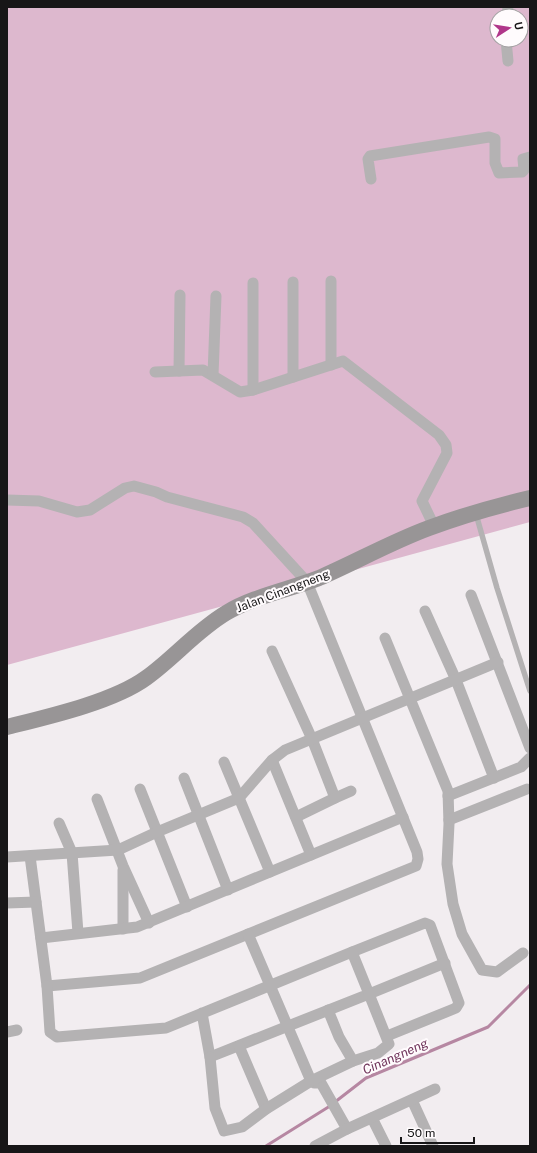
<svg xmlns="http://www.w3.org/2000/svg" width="537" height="1153" viewBox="0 0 537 1153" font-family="'Public Sans',sans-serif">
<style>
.green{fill:#ddb8ce;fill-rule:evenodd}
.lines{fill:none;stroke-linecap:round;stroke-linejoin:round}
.stream{stroke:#b687a2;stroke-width:3}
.lane{stroke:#b4b2b3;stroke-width:5.5}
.street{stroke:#b4b2b3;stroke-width:11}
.secondary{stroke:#989596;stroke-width:16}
.labels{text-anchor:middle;stroke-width:4;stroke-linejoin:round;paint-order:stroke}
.street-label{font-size:12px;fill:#171617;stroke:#fffbfd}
.water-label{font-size:13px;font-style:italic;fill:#71365c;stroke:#fffbfd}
</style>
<rect width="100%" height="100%" fill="#f2edf0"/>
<!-- green -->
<path class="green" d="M7,7H530V522L7,665ZM497,16H521V40H497Z"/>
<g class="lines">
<!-- stream -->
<g class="stream">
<path d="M335,1102L366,1078L488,1027L530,985"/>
<path d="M266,1146L330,1106"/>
</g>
<!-- lane -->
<path class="lane" d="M476,514L497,588L530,691"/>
<!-- street -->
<g class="street">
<path d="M507,16L508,7"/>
<path d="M506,40L508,61"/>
<path d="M371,179L368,159L370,156L489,137L495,139V163L499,173L522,172L524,170L523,159L530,157"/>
<path d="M331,281V365"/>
<path d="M179,371L180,295"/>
<path d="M155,372L203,370L240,392L253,390L343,361L439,435L446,445L447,453L422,501L434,526"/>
<path d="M213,375L216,296"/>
<path d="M293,377V282"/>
<path d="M253,390V283"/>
<path d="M7,500L39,501L77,512L90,510L125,488L134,486L156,492L167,497L243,517L253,523L307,582L417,852L418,859L416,866L140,978L47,986L30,856"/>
<path d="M471,595L530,748"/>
<path d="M425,611L456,680L494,778"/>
<path d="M385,638L448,791L449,824L447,864L453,904L462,934L482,970L497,972L523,953"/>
<path d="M272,651L312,739L335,798L296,817"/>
<path d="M272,760L311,855"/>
<path d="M224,762L270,872"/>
<path d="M184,778L228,890"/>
<path d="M140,789L187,907"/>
<path d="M448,796L521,767L530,758"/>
<path d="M335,798L351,791"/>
<path d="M97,799L123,866L149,923"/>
<path d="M449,820L527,789"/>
<path d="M59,823L72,853L78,933"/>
<path d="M7,857L118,850L157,832L239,798L272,760L285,750L498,662"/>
<path d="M7,903L36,902"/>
<path d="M123,929V870"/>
<path d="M248,934L311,1081L314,1083H321L347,1129L315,1146"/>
<path d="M41,938L137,927L403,817"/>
<path d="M352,952L425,923L430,925L459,1003L456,1008L387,1036"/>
<path d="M47,986L50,1032L57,1037L166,1028L352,952L369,994L210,1057L202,1013"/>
<path d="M328,1010L339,1037L353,1061L378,1053L389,1044L369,994L445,963"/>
<path d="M7,1032L17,1030"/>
<path d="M239,1046L266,1109"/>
<path d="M210,1057L215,1108L224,1131L242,1127L266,1109L311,1081L353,1061"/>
<path d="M412,1100L433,1146"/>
<path d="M372,1118L386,1146"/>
<path d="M347,1129L435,1089"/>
</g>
<!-- secondary -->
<path class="secondary" d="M7,727C47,717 113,702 146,678C174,658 196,631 226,613C254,596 288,590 319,578C356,562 391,542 429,528C461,516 496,506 530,498"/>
</g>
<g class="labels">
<!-- street labels -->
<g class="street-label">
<text transform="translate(283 591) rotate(-21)" y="4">Jalan Cinangneng</text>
</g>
<!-- water labels -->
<g class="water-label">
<text transform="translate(395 1056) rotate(-24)" y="5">Cinangneng</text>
</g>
</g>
<!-- border -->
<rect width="537" height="1153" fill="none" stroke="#171617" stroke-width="16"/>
<!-- north arrow -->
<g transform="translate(509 28) rotate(78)"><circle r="19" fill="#fffbfd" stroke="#a29fa1"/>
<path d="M0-3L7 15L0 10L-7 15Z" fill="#b0368a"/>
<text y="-6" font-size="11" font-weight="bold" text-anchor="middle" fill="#171617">U</text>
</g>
<!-- scale -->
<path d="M401 1137v6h73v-6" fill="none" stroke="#171617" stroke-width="2"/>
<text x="407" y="1137" font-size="12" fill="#171617" stroke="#fffbfd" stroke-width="3" paint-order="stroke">50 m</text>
</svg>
